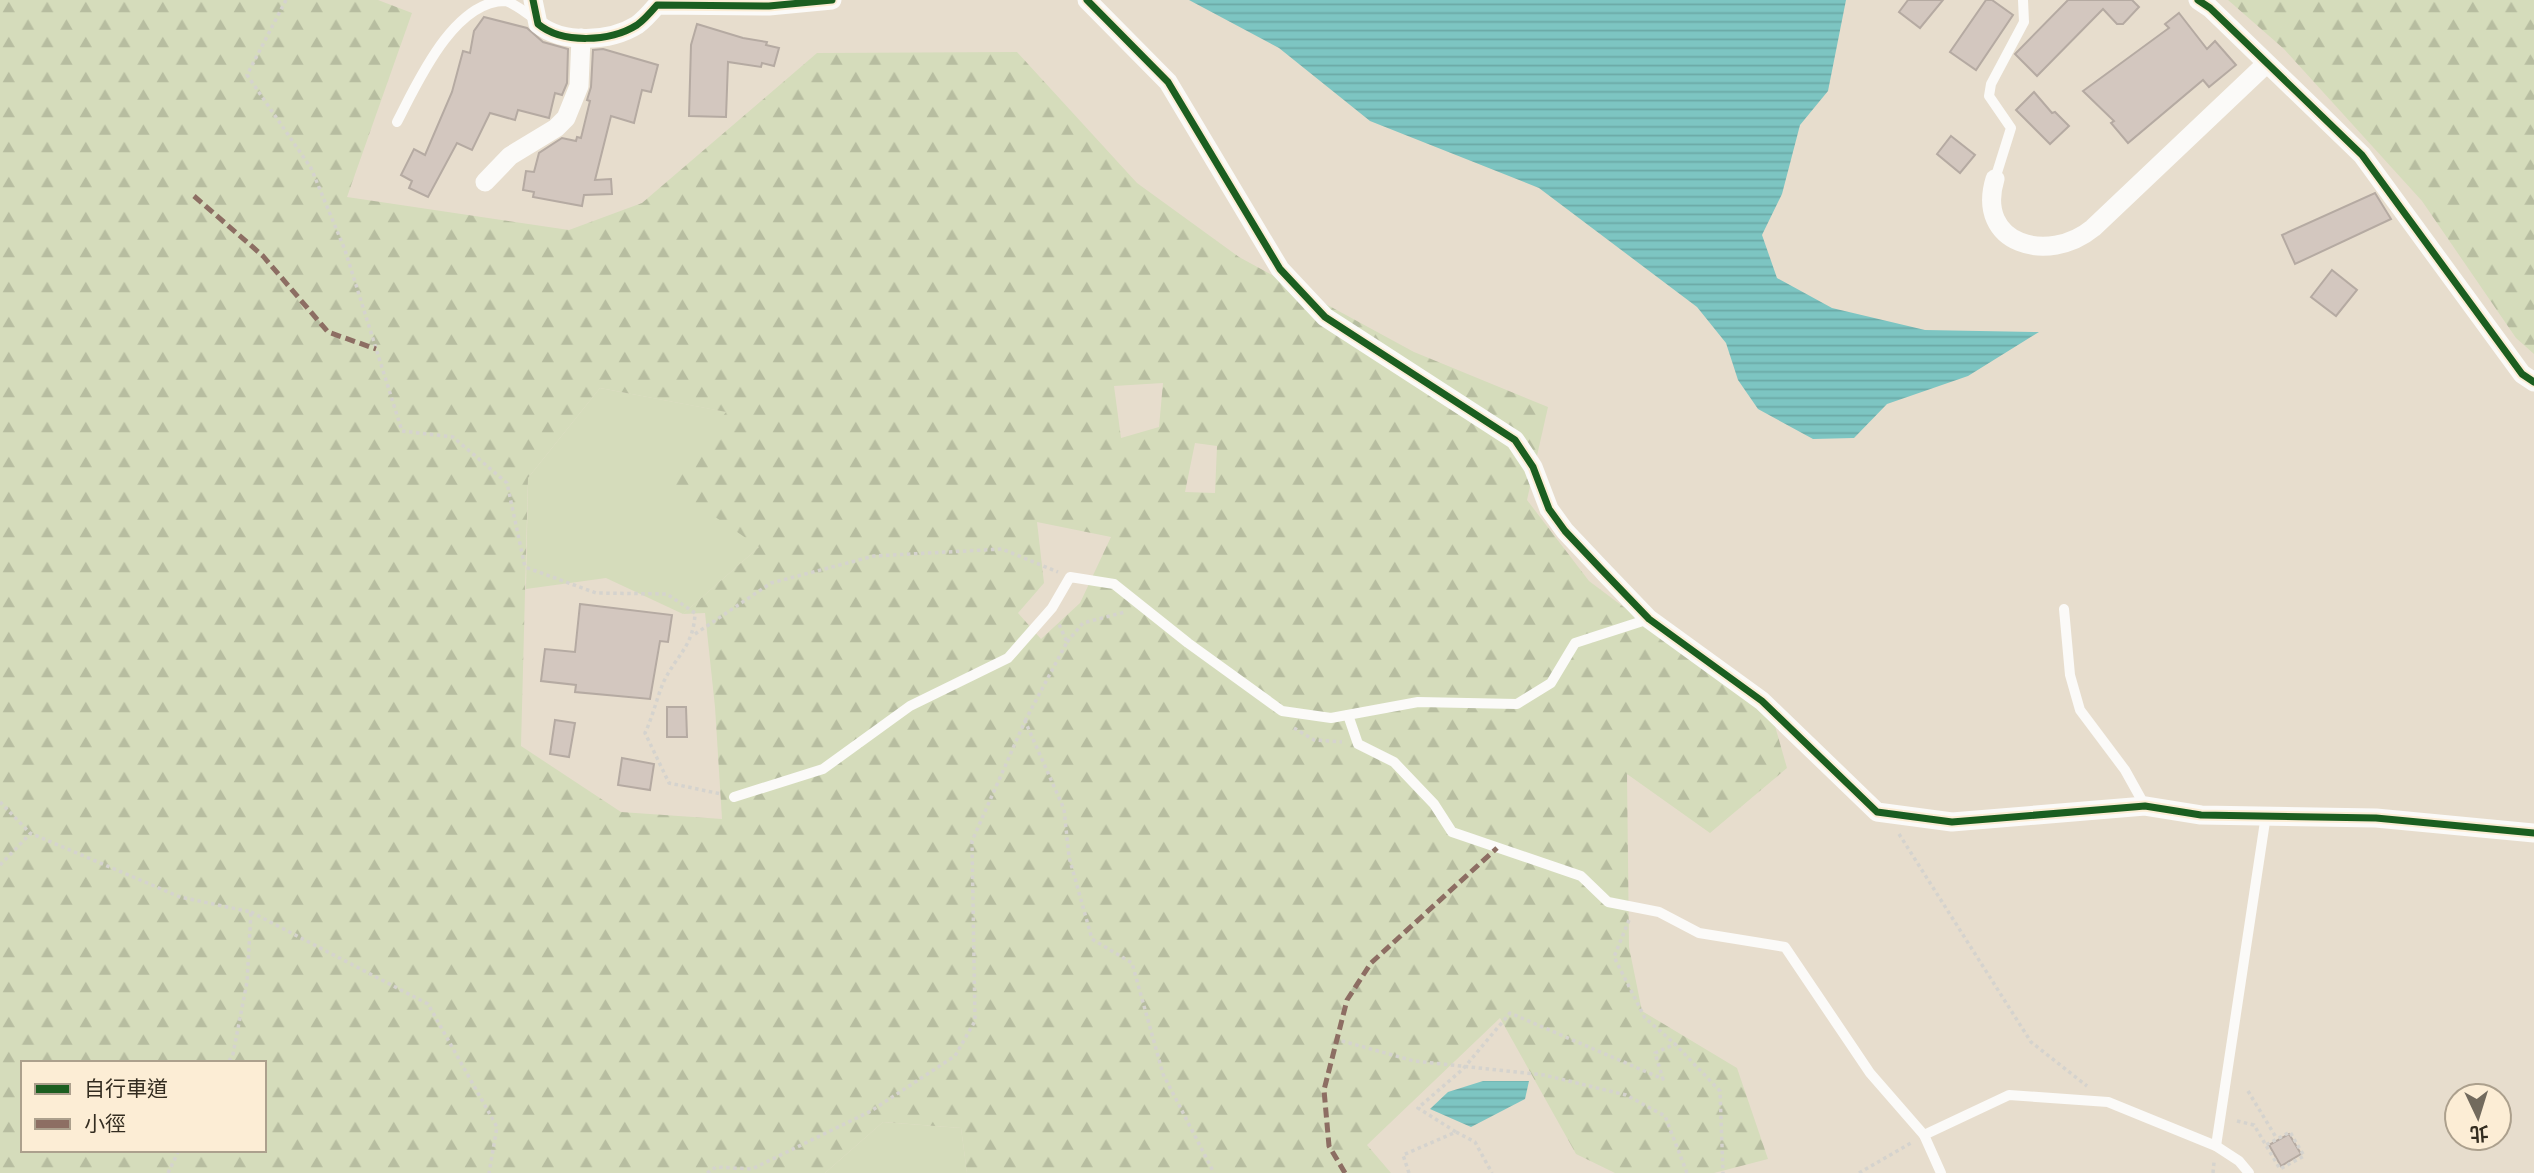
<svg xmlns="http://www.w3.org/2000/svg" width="2534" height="1173" viewBox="0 0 2534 1173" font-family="Karla,'Noto Sans TC',sans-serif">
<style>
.green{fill:#d5dcbb}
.forest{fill:url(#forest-firs);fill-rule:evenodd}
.water{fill:url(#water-rules)}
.building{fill:#d3c7bf;stroke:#b5aaa2;stroke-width:2}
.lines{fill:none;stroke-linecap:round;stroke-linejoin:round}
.path{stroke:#d5d3ce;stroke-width:3.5;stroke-dasharray:3.5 3.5;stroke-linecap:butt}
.lane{stroke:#fbfaf8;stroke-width:10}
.street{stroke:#fbfaf8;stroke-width:19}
.quiet{stroke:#8d6e63;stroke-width:5;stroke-dasharray:10 5;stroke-linecap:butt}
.cycleway-casing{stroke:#fcedd5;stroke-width:11}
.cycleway{stroke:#1b5e20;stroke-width:7}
</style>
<defs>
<pattern id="forest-firs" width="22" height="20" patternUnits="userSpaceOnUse" patternTransform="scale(1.75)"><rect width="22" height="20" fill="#d5dcbb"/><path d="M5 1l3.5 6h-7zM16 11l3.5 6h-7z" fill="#b7bda0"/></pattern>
<pattern id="water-rules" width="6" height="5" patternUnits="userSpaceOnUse" patternTransform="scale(1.75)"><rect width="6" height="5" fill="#7dc5c2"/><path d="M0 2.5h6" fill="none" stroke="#6ca9a6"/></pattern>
</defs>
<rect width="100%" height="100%" fill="#e7ddcd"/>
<!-- green -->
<g class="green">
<path d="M600,388L727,412L759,547L683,614L606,578L526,589L528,478Z"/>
<path d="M883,1122L961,1128L967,1173H825Z"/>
</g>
<!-- forest -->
<g class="forest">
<path d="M0,0H378L412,13L347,197L569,230L642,203L817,53L1017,52L1137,183L1239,257L1414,352L1548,407L1527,500L1589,581L1773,719L1787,768L1710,833L1627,774L1629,947L1642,1011L1737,1068L1768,1159L1714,1173H1615L1576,1154L1500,1018L1367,1145L1391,1173H967L961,1128L883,1122L825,1173H0ZM1163,383L1159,427L1121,438L1114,386ZM600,388L726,412L670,486L759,547L683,614L705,613L715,707L722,819L621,812L521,746L528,478ZM1195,443L1217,446L1215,493L1185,492ZM1037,522L1111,537L1080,603L1041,639L1018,613L1044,583ZM23,1063H264V1150H23Z"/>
<path d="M2228,0H2534V354L2516,338L2422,201L2284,49Z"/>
</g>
<!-- water -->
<g class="water">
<path d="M1189,0H1846L1828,91L1800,125L1782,194L1762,235L1777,278L1832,308L1925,330L2039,332L1968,376L1887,404L1854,438L1813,439L1758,409L1738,380L1726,343L1697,307L1539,188L1370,121L1279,48Z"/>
<path d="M1483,1081H1529L1525,1099L1471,1127L1430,1109L1448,1092Z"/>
</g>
<!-- building -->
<g class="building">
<path d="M1908,0H1943L1920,28L1899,12Z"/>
<path d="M1986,0H1992L2013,15L1976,70L1950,52Z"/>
<path d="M2068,0H2132L2139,7L2123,24H2117L2103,9L2037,76L2015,54Z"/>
<path d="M2179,13L2207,49L2215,41L2236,65L2209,87L2203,80L2128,143L2111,123L2114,121L2083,91L2169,28L2165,24Z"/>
<path d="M484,17L527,28L543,42L568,49L567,83L562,95L555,93L549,118L518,110L515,120L490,113L472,150L457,143L428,197L409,188L412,181L401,175L414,149L425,155L452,92L463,51L470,53L474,31Z"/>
<path d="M697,24L743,38L767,42L766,45L779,48L774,66L762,63L761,67L728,62L726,117L689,116L691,45Z"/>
<path d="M603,49L658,65L651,92L642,90L634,123L611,116L595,180L611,179L612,194L584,195L582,206L533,197L534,192L523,190L526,171L534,172L539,153L562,138L576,141L577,137L581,138L590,101L587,100L591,87L593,50Z"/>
<path d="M2034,92L2052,113L2055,112L2069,126L2050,144L2016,110Z"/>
<path d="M1951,136L1975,155L1960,173L1937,154Z"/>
<path d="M2375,193L2391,219L2295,264L2282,235Z"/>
<path d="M2332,270L2357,290L2336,316L2311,297Z"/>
<path d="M580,604L672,615L668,642L660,641L650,699L575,692L576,685L541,681L545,649L575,652Z"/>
<path d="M667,707H686L687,737H667Z"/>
<path d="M555,720L575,723L569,757L550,754Z"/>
<path d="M622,758L654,764L650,790L618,785Z"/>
<path d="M2289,1134L2301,1154L2281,1166L2269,1145Z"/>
</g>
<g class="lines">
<!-- path -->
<g class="path">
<path d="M286,0L247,75L311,168L345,250L402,431L453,437L507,483L525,567L596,593L667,594L695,613C694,645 677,655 664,681C657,697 653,716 645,733L669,783L721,794"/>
<path d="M695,634L771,583L874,556L1002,549L1058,572"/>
<path d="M1067,642L1083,623L1125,612"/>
<path d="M1025,721L1067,642L1058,622"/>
<path d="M1294,728L1314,740L1342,742"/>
<path d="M0,802L30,833L180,897L251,912L247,982L233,1054L228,1063"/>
<path d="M1899,834L2031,1042L2087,1086"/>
<path d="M0,865L30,834"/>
<path d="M251,912L428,1004L497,1127L489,1173"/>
<path d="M1629,920L1614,957L1645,1018L1675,1044"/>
<path d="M1335,1039L1414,1061L1544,1075L1626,1095L1665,1116L1687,1173"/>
<path d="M2248,1091L2277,1139"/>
<path d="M2237,1121L2254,1125L2280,1169L2304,1156L2290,1132L2266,1145"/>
<path d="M1456,1132L1475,1142L1492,1173"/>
<path d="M168,1173L179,1150"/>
<path d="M707,1173L716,1167L752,1169L871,1111L955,1056L975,1021L972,841L1025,721L1064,809L1069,857L1092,939L1132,963L1163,1074L1214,1173"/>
<path d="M1409,1173L1403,1155L1456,1132L1418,1108L1463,1069L1510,1013L1663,1079L1655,1053L1675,1044L1720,1091L1723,1173"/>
<path d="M1859,1173L1911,1143"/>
<path d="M2213,1173L2214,1162"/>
</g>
<!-- lane -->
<g class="lane">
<path d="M397,122C416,86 453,0 506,1C515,4 526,13 534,18"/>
<path d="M1995,179L2011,128L1989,96L1991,84L2024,22L2023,0"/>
<path d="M2064,609L2070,675L2080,710L2125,770L2145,806"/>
<path d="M1348,715L1358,744L1394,762L1434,804L1452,832L1581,876L1608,902L1659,912L1699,933L1785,947L1870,1073L1924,1135"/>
<path d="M734,797L823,769L910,706L1008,658L1052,608L1070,577L1114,584L1188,643L1282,711L1331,718L1418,702L1517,704L1551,683L1575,643L1649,619"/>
<path d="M2216,1146L2266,815"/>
<path d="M1941,1173L1924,1135L2009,1095L2108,1102L2216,1146L2239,1161L2249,1173"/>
</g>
<!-- street -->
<g class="street">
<path d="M533,0L538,24C562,44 610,42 637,25C644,20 651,12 657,5L769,6L832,0"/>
<path d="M1087,0L1168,82L1280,269L1325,317L1515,440L1533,467L1549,509L1565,531L1600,568L1649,619L1762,701L1877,812L1952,822L2145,806L2201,815L2376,818L2534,833"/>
<path d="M2198,0L2210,8L2362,155L2522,374L2534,382"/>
<path d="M1995,179C1975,244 2048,265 2093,228L2266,64"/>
<path d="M485,182L510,156L556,128L566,118L579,86L581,38"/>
</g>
<!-- quiet -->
<g class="quiet">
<path d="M194,196L263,256L328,332L376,349"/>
<path d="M1345,1173L1329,1146L1324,1090L1347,1000L1371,963L1497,848"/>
</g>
<!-- cycleway casing -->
<g class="cycleway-casing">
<g id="cycleway">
<path d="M533,0L538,24C562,44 610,42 637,25C644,20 651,12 657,5L769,6L832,0"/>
<path d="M1087,0L1168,82L1280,269L1325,317L1515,440L1533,467L1549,509L1565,531L1600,568L1649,619L1762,701L1877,812L1952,822L2145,806L2201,815L2376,818L2534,833"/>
<path d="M2198,0L2210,8L2362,155L2522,374L2534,382"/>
</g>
</g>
<!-- cycleway -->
<use href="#cycleway" class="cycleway"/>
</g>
<!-- legend -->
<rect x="21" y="1061" width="245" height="91" fill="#fcedd5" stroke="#aca08d" stroke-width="2"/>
<rect x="35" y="1084" width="35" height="10" fill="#1b5e20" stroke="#aca08d" stroke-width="2"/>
<text x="84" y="1096" font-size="21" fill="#332c20">自行車道</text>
<rect x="35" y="1119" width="35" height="10" fill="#8d6e63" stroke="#aca08d" stroke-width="2"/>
<text x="84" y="1131" font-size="21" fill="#332c20">小徑</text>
<!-- north arrow -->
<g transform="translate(2478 1117) rotate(176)"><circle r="33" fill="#fcedd5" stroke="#aca08d" stroke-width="2"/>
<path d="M0-5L12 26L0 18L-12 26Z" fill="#726a5d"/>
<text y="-10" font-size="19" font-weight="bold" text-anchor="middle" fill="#332c20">北</text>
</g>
</svg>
